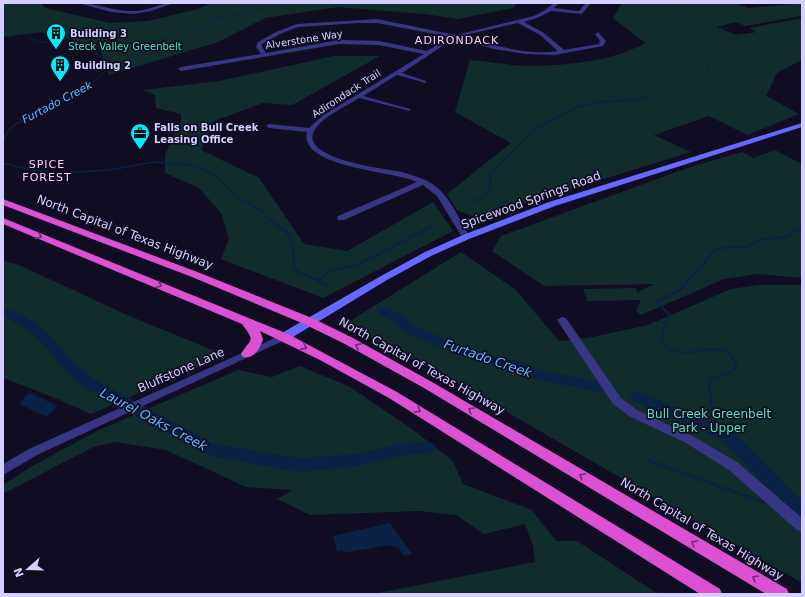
<svg xmlns="http://www.w3.org/2000/svg" width="805" height="597" viewBox="0 0 805 597" font-family="'DejaVu Sans',sans-serif">
<style>
.green{fill:#102d2b}
.water{fill:#0a2246}
.lines{fill:none;stroke-linecap:round;stroke-linejoin:round}
.stream-far3{stroke:#0a2246;stroke-width:1}
.stream-far2{stroke:#0a2246;stroke-width:1.5}
.stream-far1{stroke:#0a2246;stroke-width:2}
.stream{stroke:#0a2246;stroke-width:2.5}
.river{fill:#0a2246;fill-rule:evenodd}
.minor{fill:#363684;fill-rule:evenodd}
.tertiary{fill:#363684;fill-rule:evenodd}
.secondary{fill:#6668ff;fill-rule:evenodd}
.trunk{fill:#dc50d4;fill-rule:evenodd}
.oneway{stroke:#6c2b73}
.labels{text-anchor:middle;stroke-width:3.5;stroke-linejoin:round;paint-order:stroke}
.far-poi-label{font-size:10px;font-weight:bold;fill:#d3cfff;stroke:#100d23;text-anchor:start}
.far-street-label{font-size:10px;fill:#d3cfff;stroke:#100d23}
.far-park-label{font-size:10px;fill:#56e4bb;stroke:#100d23}
.far-neighbourhood-label{font-size:11px;letter-spacing:1px;fill:#ffd1f0;stroke:#100d23}
.far-water-label{font-size:11px;font-style:italic;fill:#5dbaff;stroke:#100d23}
.street-label{font-size:12px;fill:#d3cfff;stroke:#100d23}
.park-label{font-size:12px;fill:#56e4bb;stroke:#100d23}
.water-label{font-size:13px;font-style:italic;fill:#5dbaff;stroke:#100d23}
</style>
<rect width="100%" height="100%" fill="#100d23"/>
<!-- green -->
<g class="green">
<path d="M3,3H41L45,8L110,23L148,21L198,9L211,3H517L513,8L458,19L424,14L338,7L265,18L218,42L109,75L99,47L42,32L3,37Z"/>
<path d="M622,3H735L748,8L802,3V16L745,26L736,22L717,27L735,35L757,32L749,28L802,18V60L777,73L766,96L799,114L747,135L709,116L654,135L691,152L477,218L457,210L447,194L511,143L455,112L470,60C491,62 513,66 534,66C570,65 614,61 645,43L613,18Z"/>
<path d="M334,56H380L292,105L263,103L214,121L201,150L259,178L304,244L347,251L433,202L453,231L323,298L221,259L229,239L221,213L199,188L165,173V155L181,120V114L156,108L155,95L143,90L219,81Z"/>
<path d="M775,150L800,163L802,162V278L758,274L724,279L641,315L636,311L641,300L587,301L583,289L636,288L638,293L640,291L654,284L544,286L492,251L501,236L690,167L742,152L753,158Z"/>
<path d="M461,252L516,290L559,341L588,338L648,325L731,289L759,285H802V583L457,383L345,324Z"/>
<path d="M3,261L19,265L127,315L222,354L212,361L91,414L53,397L3,378Z"/>
<path d="M300,366L350,387L412,429L453,461L463,484L532,510L556,541H577L658,594H373L535,562L533,546L525,524L484,534L456,515L419,511L310,515L277,499L292,490L246,487L166,450L116,442L93,447L3,494V485L32,466L99,430L238,370L272,377Z"/>
</g>
<!-- water -->
<g class="water">
<path d="M29,392L57,406L47,417L19,404Z"/>
<path d="M390,523L412,554L404,556L398,548L389,545L343,553V550L337,551L333,536Z"/>
</g>
<g class="lines">
<!-- stream-far3 -->
<g class="stream-far3">
<path d="M282,3H325"/>
<path d="M3,21L26,31L32,39L38,42H73L107,59L109,66C98,81 84,90 68,98"/>
<path d="M103,58L106,52L126,44L142,40H162L209,26L211,20L214,18L245,13L280,3"/>
<path d="M644,98L709,69L708,63L692,41L679,12L691,7L693,3"/>
</g>
<!-- stream-far2 -->
<g class="stream-far2">
<path d="M3,139L9,130L16,124L70,97"/>
<path d="M3,163L31,170L63,173L110,170L154,162L189,165L214,174L236,196L261,210L268,219L276,224"/>
<path d="M469,204C484,196 493,194 490,175L532,131L574,108L599,102L634,100L648,97"/>
</g>
<!-- stream-far1 -->
<g class="stream-far1">
<path d="M274,223C294,233 293,247 294,268L299,272L328,285"/>
<path d="M318,281C334,265 343,271 360,263C385,251 409,238 433,226"/>
<path d="M709,387L711,379L729,373L737,367C734,360 731,353 724,351C705,344 687,360 669,348C665,346 662,343 662,338C662,330 667,321 669,314L657,302L681,289L715,250L727,247H747L760,240L785,237L802,228"/>
</g>
<!-- stream -->
<g class="stream">
<path d="M709,386L716,430"/>
<path d="M647,460L768,504"/>
</g>
<!-- river -->
<g class="river">
<path d="M3,307L35,322L55,340L67,356L90,377L214,444L298,458L358,454L399,444L428,442L434,444L436,448L434,452L399,456L358,466L298,472L211,456L80,385L57,362L45,346L25,328L3,316Z"/>
<path d="M384,307L405,316L413,325L458,345L503,359L518,361L541,370L599,382L604,383L606,387L604,391L599,392L539,380L511,370L497,368L448,351L403,331L395,322L379,314L377,311L379,308Z"/>
<path d="M638,392L733,431L802,502V520L795,518L721,439L633,401L630,397L633,393Z"/>
</g>
<!-- minor -->
<g class="minor">
<path d="M78,3C97,3 115,12 134,11C148,11 160,3 174,3L151,11L134,14L111,12Z"/>
<path d="M554,3H559L554,8L579,11L586,3H591L582,14L551,11L537,18L524,22L544,33L564,50L599,44L600,41L595,34L598,32L606,41L603,46L554,55L526,54L494,49L456,38L444,45L402,73L426,81V83L397,75L363,96L410,109V111L359,98C347,106 324,116 316,128C293,159 387,169 402,172C412,175 422,178 431,183C449,194 459,219 470,237L466,239L462,237L437,196L423,185L344,220H338L337,218L338,216L417,182C395,171 298,168 307,132L269,128L266,126L269,124L309,128L322,116L424,54L379,45L339,44L181,71L178,69L181,67L261,54L256,47L258,42L276,32L297,24L377,19L456,35L534,16L545,10ZM359,23H377L450,37L427,51L379,41L339,40L266,53L262,47V44L280,34L298,27ZM518,23L540,35L558,51C527,56 491,44 461,36Z"/>
<path d="M284,334L289,337L287,339L37,455L3,475V464L29,449Z"/>
</g>
<!-- tertiary -->
<path class="tertiary" d="M562,317L566,318L621,398L637,410L694,437L737,462L802,518V532L797,530L729,470L686,443L629,416L613,404L557,320Z"/>
<!-- secondary -->
<path class="secondary" d="M802,123V127L555,206L469,239L431,256L387,280L288,340H280L279,337L280,334L381,276L425,252L463,235L549,202Z"/>
<!-- trunk -->
<g class="trunk">
<path d="M3,199L200,273L312,318L351,337L432,382L787,589L789,594H766L424,388L343,343L304,324L192,277L3,205Z"/>
<path d="M3,218L288,334L397,392L720,589L722,594H700L389,398L320,360L260,331L263,339C261,348 253,360 243,357L241,354C251,337 256,343 242,324L3,224Z"/>
</g>
</g>
<!-- one-way arrows -->
<defs><path id="oneway-chevron" d="M-2-3.5L2.5 0L-2 3.5" fill="none" stroke-width="1.6" stroke-linecap="round" stroke-linejoin="round"/></defs>
<g class="oneway">
<use href="#oneway-chevron" transform="translate(39 236) rotate(22)"/>
<use href="#oneway-chevron" transform="translate(159 285) rotate(22)"/>
<use href="#oneway-chevron" transform="translate(358 346) rotate(-152)"/>
<use href="#oneway-chevron" transform="translate(304 347) rotate(26)"/>
<use href="#oneway-chevron" transform="translate(418 410) rotate(31)"/>
<use href="#oneway-chevron" transform="translate(471 410) rotate(-149)"/>
<use href="#oneway-chevron" transform="translate(582 476) rotate(-149)"/>
<use href="#oneway-chevron" transform="translate(694 543) rotate(-149)"/>
<use href="#oneway-chevron" transform="translate(755 578) rotate(-149)"/>
</g>
<!-- icons -->
<defs>
<g id="building-pin" transform="scale(1)"><path d="M0 17L-7.5 6A9.5 9.5 0 1 1 7.5 6Z" fill="#00ebfa" stroke="#100d23"/><path d="M-4-6H4V6H1V3H-1V6H-4ZM-2.5-4.3h1.7v1.8h-1.7ZM.8-4.3h1.7v1.8H.8ZM-2.5-1h1.7V.8h-1.7ZM.8-1h1.7V.8H.8Z" fill="#111"/></g>
<g id="office-pin" transform="scale(1)"><path d="M0 17L-7.5 6A9.5 9.5 0 1 1 7.5 6Z" fill="#00ebfa" stroke="#100d23"/><path d="M-6-3h4V-5.5h4V-3h4V5H-6ZM-1-4.5V-3h2v-1.5ZM-6 0V1H6V0Z" fill="#111"/></g>
</defs>
<g fill-rule="evenodd">
<use href="#building-pin" x="56" y="33"/>
<use href="#building-pin" x="60" y="65"/>
<use href="#office-pin" x="140" y="133"/>
</g>
<g class="labels">
<!-- far-poi labels -->
<g class="far-poi-label">
<text x="70" y="37">Building 3</text>
<text x="74" y="69">Building 2</text>
<text x="154" y="131">Falls on Bull Creek<tspan x="154" dy="12">Leasing Office</tspan></text>
</g>
<!-- far-street labels -->
<g class="far-street-label">
<text transform="translate(304 39) rotate(-9)" y="4">Alverstone Way</text>
<text transform="translate(346 93) rotate(-33)" y="4">Adirondack Trail</text>
</g>
<!-- far-park labels -->
<g class="far-park-label">
<text x="125" y="50">Steck Valley Greenbelt</text>
</g>
<!-- far-neighbourhood labels -->
<g class="far-neighbourhood-label">
<text x="457" y="44">ADIRONDACK</text>
<text x="47" y="168">SPICE<tspan x="47" dy="13">FOREST</tspan></text>
</g>
<!-- far-water labels -->
<g class="far-water-label">
<text transform="translate(57 102) rotate(-28)" y="4">Furtado Creek</text>
</g>
<!-- street labels -->
<g class="street-label">
<text transform="translate(531 200) rotate(-20)" y="4">Spicewood Springs Road</text>
<text transform="translate(125 232) rotate(21)" y="4">North Capital of Texas Highway</text>
<text transform="translate(422 366) rotate(29)" y="4">North Capital of Texas Highway</text>
<text transform="translate(181 370) rotate(-24)" y="4">Bluffstone Lane</text>
<text transform="translate(702 529) rotate(31)" y="4">North Capital of Texas Highway</text>
</g>
<!-- park labels -->
<g class="park-label">
<text x="709" y="418">Bull Creek Greenbelt<tspan x="709" dy="14">Park - Upper</tspan></text>
</g>
<!-- water labels -->
<g class="water-label">
<text transform="translate(488 358) rotate(19)" y="5">Furtado Creek</text>
<text transform="translate(154 419) rotate(28)" y="5">Laurel Oaks Creek</text>
</g>
</g>
<!-- border -->
<rect width="805" height="597" fill="none" stroke="#d3cfff" stroke-width="8"/>
<!-- north arrow -->
<g transform="translate(28 569) rotate(250)" stroke="#100d23" stroke-width="3" paint-order="stroke">
<path d="M0-3L7 15L0 10L-7 15Z" fill="#d3cfff"/>
<text y="-6" font-size="11" font-weight="bold" text-anchor="middle" fill="#d3cfff">N</text>
</g>
</svg>
